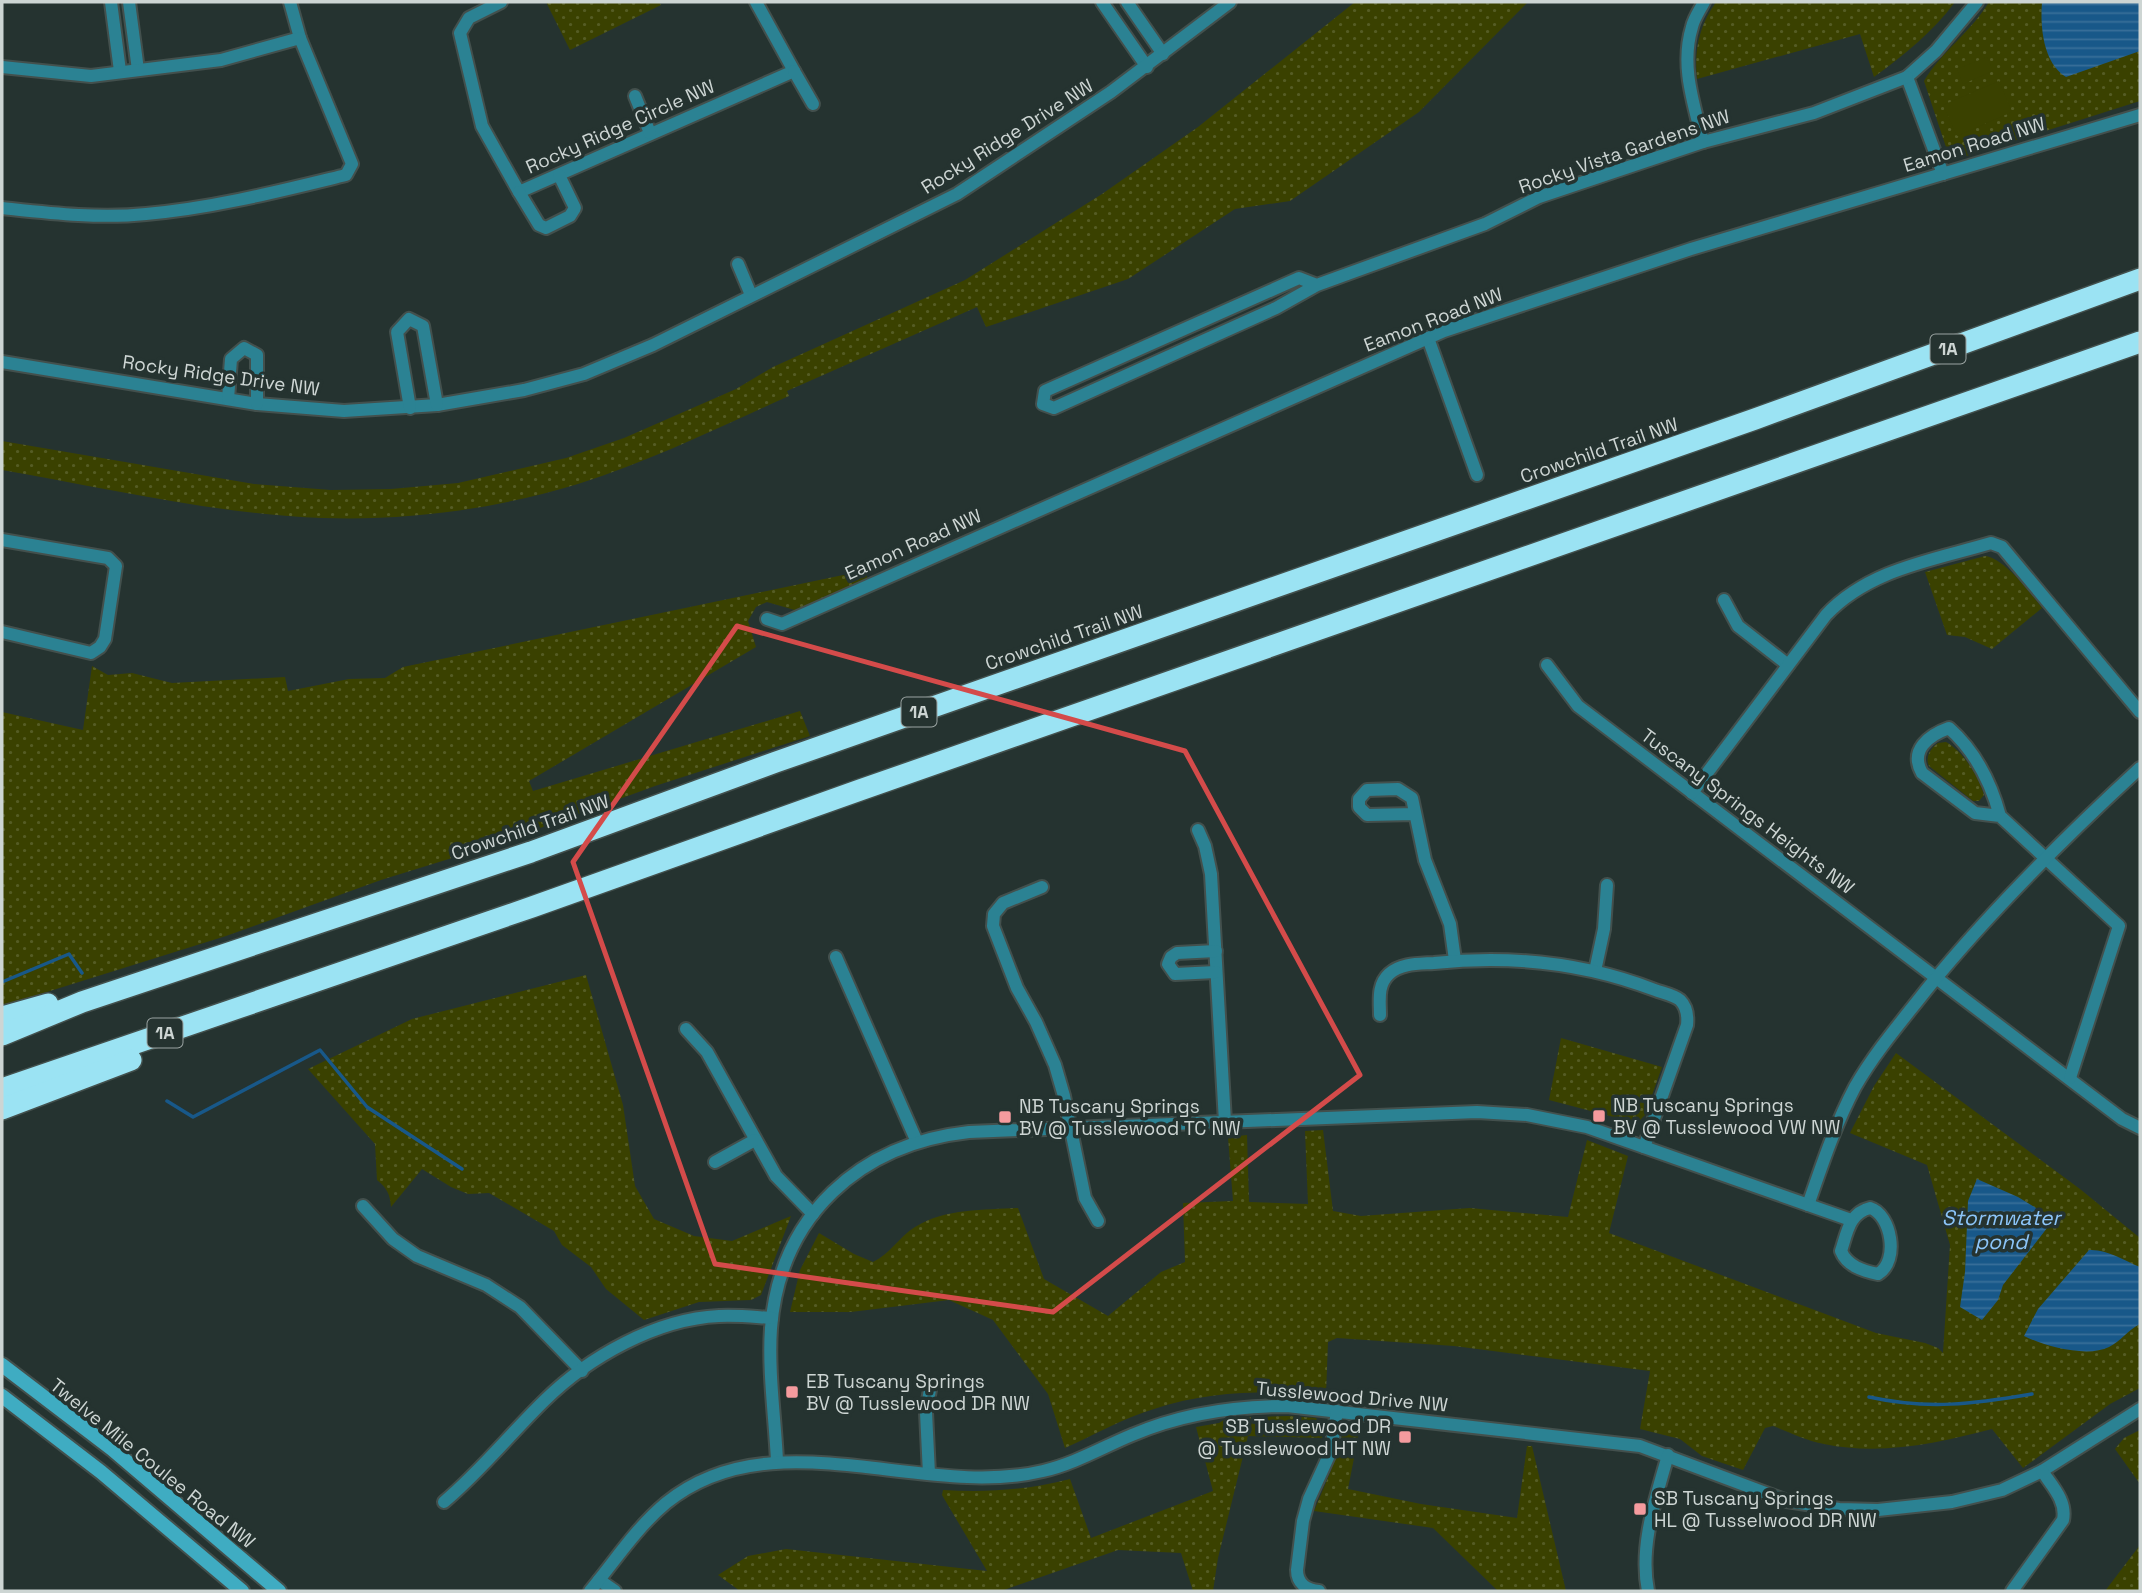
<svg xmlns="http://www.w3.org/2000/svg" width="2142" height="1593" viewBox="0 0 2142 1593" font-family="'Space Grotesk',sans-serif">
<style>
.park{fill:url(#park-dots)}
.pitch{fill:#3a4100}
.water{fill:url(#water-rules)}
.lines{fill:none;stroke-linecap:round;stroke-linejoin:round}
.stream{stroke:#185889;stroke-width:3.5}
.street-casing{stroke:#43504d;stroke-width:16}
.secondary-casing{stroke:#43504d;stroke-width:18}
.highway-casing{stroke:#43504d;stroke-width:24}
.street{stroke:#2b8293;stroke-width:12}
.secondary{stroke:#3facc2;stroke-width:14}
.highway{stroke:#9be3f3;stroke-width:21}
.marked{fill:none;stroke:#d44b4a;stroke-width:5;stroke-linejoin:round}
.poi-dot{fill:#f59b9e;stroke:#253330;stroke-width:2.5}
.labels{text-anchor:middle;stroke-width:7;stroke-linejoin:round;paint-order:stroke}
.shield{fill:#253330;stroke:#9ba4a2;stroke-width:2}
.shield-label{font-size:18px;font-weight:bold;fill:#cdd5d3}
.street-label{font-size:19px;fill:#cdd5d3;stroke:#253330}
.poi-label{font-size:19px;fill:#cdd5d3;stroke:#253330;text-anchor:start}
.water-label{font-size:21px;font-style:italic;fill:#8cc5f9;stroke:#253330}
</style>
<defs>
<pattern id="park-dots" width="8" height="8" patternUnits="userSpaceOnUse" patternTransform="scale(1.75)"><rect width="8" height="8" fill="#3a4100"/><path d="M2 2h.1M6 6h.1" fill="none" stroke="#555c24" stroke-width="1.8" stroke-linecap="round"/></pattern>
<pattern id="water-rules" width="6" height="5" patternUnits="userSpaceOnUse" patternTransform="scale(1.75)"><rect width="6" height="5" fill="#185889"/><path d="M0 2.5h6" fill="none" stroke="#386f99"/></pattern>
</defs>
<rect width="100%" height="100%" fill="#253330"/>
<!-- park -->
<g class="park">
<path d="M546,2H659L661,5L570,50Z"/>
<path d="M1355,2H1528L1419,112L1290,201L1235,209L1128,279L992,325L986,327L977,307L787,391L789,396C720,427 651,461 578,484C496,509 408,521 322,518C215,514 106,488 2,470V441L254,484L331,490L391,489L458,483L566,458L624,438L736,389L773,367L965,280L1102,194L1198,127Z"/>
<path d="M1716,2H1955C1933,32 1904,55 1874,77L1860,34L1697,79C1694,50 1699,26 1716,2Z"/>
<path d="M1989,2H2140V101L1960,158L1947,150L1924,81C1941,52 1971,32 1989,2Z"/>
<path d="M1985,556C2004,558 2030,592 2042,608L1992,649L1965,637L1947,635L1925,572Z"/>
<path d="M867,570V580L798,611L767,602L756,607L748,621L756,647L529,781L533,791L800,711L810,736L655,786L494,845L381,880L226,936L2,1006V712L83,730L92,666L108,675L132,673L172,683L285,677L288,691L349,679L385,678L403,667Z"/>
<path d="M1946,742C1963,751 1979,777 1984,795L1979,801H1973L1929,766C1925,757 1930,749 1938,743Z"/>
<path d="M586,975L623,1105L635,1186L654,1219L694,1236L732,1241L791,1216L761,1295L751,1300L699,1302L644,1320L606,1289L591,1267L562,1245L554,1231L489,1193L468,1194L451,1187L422,1169L391,1207C390,1194 387,1188 377,1180L375,1144L308,1069L412,1019Z"/>
<path d="M1561,1038L1662,1067L1645,1115L1637,1123L1629,1121L1549,1100Z"/>
<path d="M1896,1053L2080,1189L2140,1238V1388L2110,1404L2023,1468L1992,1429C1938,1443 1881,1456 1824,1444C1807,1441 1789,1432 1773,1426L1765,1428L1743,1470L1702,1456L1680,1439L1640,1429L1650,1371L1454,1346L1337,1338L1328,1342L1326,1394C1267,1391 1211,1390 1154,1409C1124,1418 1094,1435 1065,1448L1048,1394L993,1320L949,1300L851,1312H790L800,1270L819,1233L854,1254L873,1262C889,1255 900,1236 915,1227C946,1208 984,1210 1018,1208L1044,1279L1108,1316L1161,1272L1185,1262L1183,1203L1233,1201L1228,1137L1247,1135L1249,1202L1308,1204L1305,1131L1323,1130L1333,1211L1361,1216L1470,1208L1568,1217L1587,1140L1628,1156L1609,1233L1876,1333L1925,1343L1938,1348L1943,1353L1950,1245L1927,1165L1850,1133L1874,1086Z"/>
<path d="M1288,1416L1316,1418L1323,1429L1322,1438L1248,1436L1218,1558L1213,1591H1193L1181,1553L1118,1550L1001,1591H740L718,1575L748,1556L786,1549L987,1571L942,1495L943,1490C986,1493 1027,1490 1070,1479L1091,1538L1213,1491L1196,1427L1219,1423L1227,1418Z"/>
<path d="M1360,1427L1348,1489L1421,1504L1517,1518L1527,1446H1532L1566,1591H1498L1433,1528L1314,1511L1332,1468L1342,1436L1349,1429Z"/>
<path d="M2140,1430V1484L2115,1449L2124,1438Z"/>
<path d="M2140,1545V1591H2105Z"/>
</g>
<!-- pitch -->
<g class="pitch">
<path d="M1987,57L1993,71L1963,84L1957,69Z"/>
<path d="M1999,81L2012,112L1957,136L1943,105Z"/>
</g>
<!-- water -->
<g class="water">
<path d="M2042,2H2140V51L2066,77C2043,63 2040,27 2042,2Z"/>
<path d="M1977,1179L2018,1197L2054,1219L2003,1285L1998,1300L1982,1320L1960,1307L1965,1272L1968,1201Z"/>
<path d="M2089,1250C2107,1249 2123,1260 2140,1267V1324C2128,1330 2121,1341 2109,1347C2087,1358 2044,1346 2024,1336L2038,1309Z"/>
</g>
<g class="lines">
<!-- stream -->
<g class="stream">
<path d="M2,982L69,954L82,973"/>
<path d="M167,1101L193,1117L320,1050L367,1107L462,1169"/>
<path d="M1869,1397C1928,1410 1974,1404 2032,1394"/>
</g>
<!-- street casing -->
<g class="street-casing">
<g id="street">
<path d="M111,2L120,71"/>
<path d="M129,2L138,70"/>
<path d="M290,2L300,38"/>
<path d="M501,2L469,18L460,33L482,126L519,192L794,71L756,2"/>
<path d="M1102,2L1147,67"/>
<path d="M1127,2L1163,54"/>
<path d="M2,67L91,76L221,60L300,38L352,164L346,175C280,191 214,208 146,214C98,219 49,213 2,208"/>
<path d="M794,71L813,104"/>
<path d="M635,96L650,133"/>
<path d="M1703,142C1694,104 1680,66 1692,27C1694,18 1700,10 1704,2"/>
<path d="M1943,174L1907,77L1936,51L1977,2"/>
<path d="M519,192L539,225L546,228L570,216L575,208L559,175"/>
<path d="M738,264L751,295"/>
<path d="M1317,285L1299,278L1045,391L1043,404L1054,408L1276,308L1317,285L1485,224L1539,197L1703,142L1814,113L1907,77"/>
<path d="M1428,338L1477,475"/>
<path d="M2,362L257,404L344,411L437,405L524,390L584,374L653,345L957,194L1111,92L1230,2"/>
<path d="M228,399L231,359L244,348L257,355V404"/>
<path d="M410,408L397,332L409,319L423,326L437,405"/>
<path d="M2,540L108,558L116,566L105,639L100,647L91,653L2,632"/>
<path d="M1724,600L1738,626L1788,665"/>
<path d="M767,619L782,624L1444,331L1691,249L2140,115"/>
<path d="M1547,665L1578,706L2122,1119L2140,1128"/>
<path d="M1692,793L1826,615C1869,569 1934,560 1991,543L2002,547L2140,712"/>
<path d="M1415,814L1367,815L1359,807V799L1367,790L1398,789L1412,798L1425,860L1450,924L1455,960"/>
<path d="M2000,816L1975,813L1922,773C1909,750 1929,735 1949,728C1975,751 1991,783 2000,816L2119,926L2070,1078"/>
<path d="M1198,830L1205,846L1211,874L1225,1122"/>
<path d="M1042,887L1003,903L994,914L993,926L1017,988L1036,1022L1055,1065L1064,1096L1085,1198L1098,1221"/>
<path d="M1216,951L1177,953L1171,957L1168,964L1175,974L1216,972"/>
<path d="M836,957L917,1142"/>
<path d="M1595,971L1604,929L1607,885"/>
<path d="M1380,1015C1380,1001 1377,985 1389,974C1401,963 1419,964 1434,963C1509,955 1585,963 1655,990C1663,993 1674,995 1680,1000C1687,1007 1688,1016 1687,1025L1644,1147"/>
<path d="M686,1029L707,1052L776,1176L813,1214"/>
<path d="M715,1162L755,1140"/>
<path d="M1808,1205C1822,1165 1835,1125 1855,1087C1875,1052 1902,1021 1927,989C1992,909 2065,837 2140,768"/>
<path d="M363,1206L393,1239L417,1256L486,1285L520,1307L582,1371"/>
<path d="M1870,1208C1891,1214 1900,1261 1878,1274C1863,1271 1847,1266 1841,1251C1847,1233 1849,1213 1870,1208Z"/>
<path d="M777,1461C775,1418 768,1371 771,1328C780,1215 860,1144 969,1132L1477,1112L1527,1115L1587,1127L1851,1220"/>
<path d="M929,1474L926,1412L931,1384"/>
<path d="M444,1502C481,1471 510,1434 545,1400C589,1357 656,1319 719,1316C737,1315 755,1317 772,1318"/>
<path d="M599,1580L615,1591"/>
<path d="M590,1591C615,1561 636,1528 666,1503C773,1416 921,1500 1043,1471C1074,1464 1103,1447 1132,1435C1181,1414 1234,1406 1287,1406L1640,1446L1787,1501L1839,1509L1878,1510L1952,1502L2002,1490L2042,1471L2140,1409"/>
<path d="M1319,1591C1306,1590 1297,1583 1297,1570L1303,1521L1309,1499L1331,1451L1337,1411"/>
<path d="M1648,1591C1639,1546 1656,1498 1668,1455"/>
<path d="M2012,1591L2063,1520C2067,1501 2052,1486 2042,1471"/>
</g>
</g>
<!-- secondary casing -->
<g class="secondary-casing">
<g id="secondary">
<path d="M2,1365L112,1449L279,1591"/>
<path d="M2,1396L101,1472L242,1591"/>
</g>
</g>
<!-- highway casing -->
<g class="highway-casing">
<g id="highway">
<path d="M2,1017L48,1004"/>
<path d="M2,1035L82,1002L531,852L776,762L1755,419L2140,279"/>
<path d="M2,1089L532,907L860,790L2140,342"/>
<path d="M2,1109L131,1060"/>
</g>
</g>
<!-- street -->
<use href="#street" class="street"/>
<!-- secondary -->
<use href="#secondary" class="secondary"/>
<!-- highway -->
<use href="#highway" class="highway"/>
</g>
<!-- marked area -->
<path class="marked" d="M737,626L1185,751L1360,1075L1053,1312L715,1264L573,862Z"/>
<!-- markers -->
<g class="poi-dot">
<rect x="1592" y="1109" width="14" height="14" rx="3.5"/>
<rect x="998" y="1110" width="14" height="14" rx="3.5"/>
<rect x="785" y="1385" width="14" height="14" rx="3.5"/>
<rect x="1398" y="1430" width="14" height="14" rx="3.5"/>
<rect x="1633" y="1502" width="14" height="14" rx="3.5"/>
</g>
<g class="labels">
<!-- shield labels -->
<g class="shield">
<rect x="1930.5" y="334.5" width="35" height="29" rx="5"/>
<rect x="901.5" y="697.5" width="35" height="29" rx="5"/>
<rect x="147.5" y="1018.5" width="35" height="29" rx="5"/>
</g>
<g class="shield-label">
<text x="1948" y="355">1A</text>
<text x="919" y="718">1A</text>
<text x="165" y="1039">1A</text>
</g>
<!-- street labels -->
<g class="street-label">
<text transform="translate(620 126) rotate(-24)" y="7">Rocky Ridge Circle NW</text>
<text transform="translate(1007 136) rotate(-32)" y="7">Rocky Ridge Drive NW</text>
<text transform="translate(1974 144) rotate(-17)" y="7">Eamon Road NW</text>
<text transform="translate(1624 151) rotate(-19)" y="7">Rocky Vista Gardens NW</text>
<text transform="translate(1433 319) rotate(-21)" y="7">Eamon Road NW</text>
<text transform="translate(221 375) rotate(8)" y="7">Rocky Ridge Drive NW</text>
<text transform="translate(1599 450) rotate(-19)" y="7">Crowchild Trail NW</text>
<text transform="translate(913 544) rotate(-24)" y="7">Eamon Road NW</text>
<text transform="translate(1064 637) rotate(-19)" y="7">Crowchild Trail NW</text>
<text transform="translate(1748 811) rotate(37)" y="7">Tuscany Springs Heights NW</text>
<text transform="translate(530 827) rotate(-19)" y="7">Crowchild Trail NW</text>
<text transform="translate(1352 1396) rotate(5)" y="7">Tusslewood Drive NW</text>
<text transform="translate(153 1463) rotate(39)" y="7">Twelve Mile Coulee Road NW</text>
</g>
<!-- poi labels -->
<g class="poi-label">
<text x="1613" y="1112">NB Tuscany Springs<tspan x="1613" dy="22">BV @ Tusslewood VW NW</tspan></text>
<text x="1019" y="1113">NB Tuscany Springs<tspan x="1019" dy="22">BV @ Tusslewood TC NW</tspan></text>
<text x="806" y="1388">EB Tuscany Springs<tspan x="806" dy="22">BV @ Tusslewood DR NW</tspan></text>
<text x="1391" y="1433" text-anchor="end">SB Tusslewood DR<tspan x="1391" dy="22">@ Tusslewood HT NW</tspan></text>
<text x="1654" y="1505">SB Tuscany Springs<tspan x="1654" dy="22">HL @ Tusselwood DR NW</tspan></text>
</g>
<!-- water labels -->
<g class="water-label">
<text x="2001" y="1225">Stormwater<tspan x="2001" dy="24">pond</tspan></text>
</g>
</g>
<!-- border -->
<rect width="2142" height="1593" fill="none" stroke="#cdd5d3" stroke-width="7"/>
</svg>
